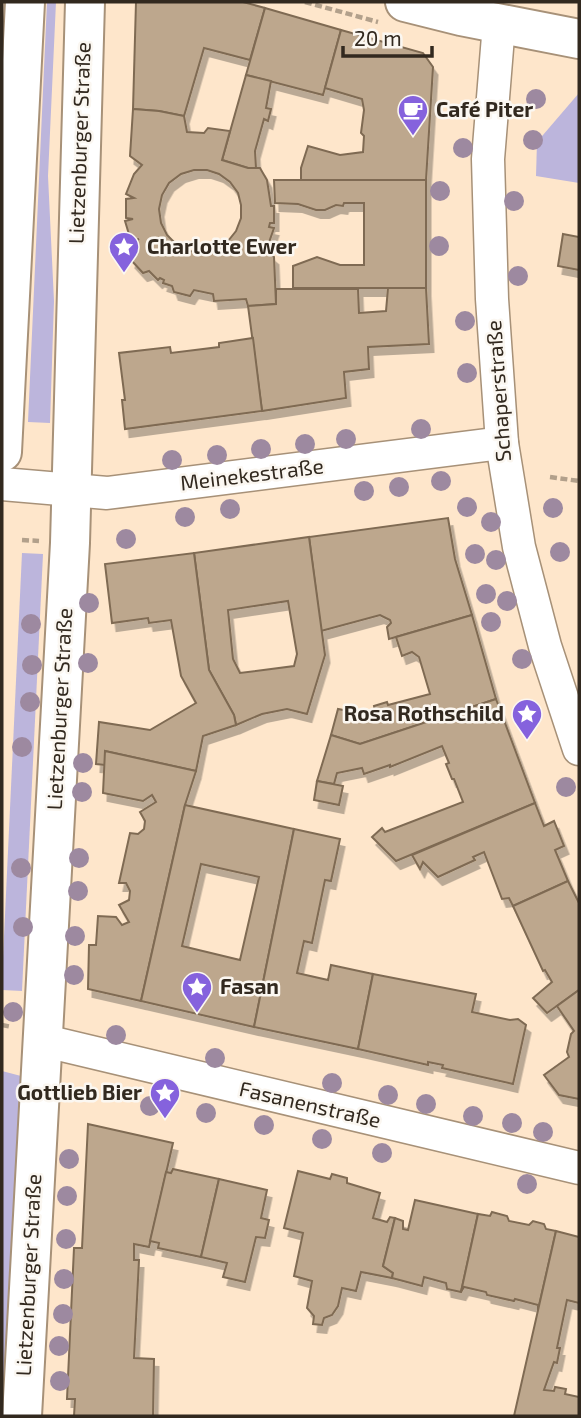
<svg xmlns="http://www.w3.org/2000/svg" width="581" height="1418" viewBox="0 0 581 1418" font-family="'Exo 2',sans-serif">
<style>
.green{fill:#bcb5dc}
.building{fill:#bda78d;stroke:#7f6b53;stroke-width:2;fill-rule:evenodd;filter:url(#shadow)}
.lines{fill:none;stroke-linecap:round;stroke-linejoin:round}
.minor-casing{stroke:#a79178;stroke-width:35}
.major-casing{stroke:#a79178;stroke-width:42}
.path{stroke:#b2a08b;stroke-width:4.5;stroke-dasharray:7 3.5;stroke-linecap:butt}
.minor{stroke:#fff;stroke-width:32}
.major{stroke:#fff;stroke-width:38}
.tree{fill:#9d89a0}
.labels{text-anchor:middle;stroke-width:5;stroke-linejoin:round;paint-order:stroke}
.poi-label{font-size:21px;font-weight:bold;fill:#32291f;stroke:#fbf7f1;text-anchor:start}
.street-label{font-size:21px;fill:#32291f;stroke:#fbf7f1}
</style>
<defs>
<filter id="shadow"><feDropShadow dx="4.5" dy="8" stdDeviation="0" flood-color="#0004"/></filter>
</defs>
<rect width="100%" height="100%" fill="#fee6cb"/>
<!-- green -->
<g class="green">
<path d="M47,2H56L48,176L54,301L50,423L28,422Z"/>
<path d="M579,93V183L536,176L537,142Z"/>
<path d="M22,553L43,554L22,991L2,990V979Z"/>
<path d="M2,1071L21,1076L6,1416H2Z"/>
</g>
<!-- building -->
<g class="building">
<path d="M136,2H243L265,8L250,60L204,48L184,116L159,111L133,109Z"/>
<path d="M265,8L341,30L323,95L246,75Z"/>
<path d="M341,30L423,53L433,67L426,180H301V168L308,146L340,155L363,152L364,136L361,133L364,110L362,99L325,88Z"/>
<path d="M246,75L271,81L266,108L271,109L268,121L264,119L255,151L256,168H248L222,160Z"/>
<path d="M133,109L159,111L184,116L187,132L204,133L208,128L230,131L222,160L248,168H260L267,180L271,206H274V223H270L269,227L274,228L267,248L262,247L274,257L276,304L248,306L246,299L214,301L213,294L194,290L190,296L174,292L172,286L163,283L164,280L160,278L158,280L149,271L143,273L131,260L133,255L127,246L139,239L131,241L125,221L133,219L126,218V199L134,198L126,194L134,174L142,165L130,156ZM194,170H207L219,174L230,182L238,193L241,205V218L236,231L228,241L217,249L205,252L190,251L177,245L167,235L161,223L159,209L162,195L169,183L181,174Z"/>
<path d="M274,180H426V288H293V266L317,257L340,265H364V203H344L343,206L336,205L325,210H316L298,204L275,203Z"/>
<path d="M563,234L579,237V270L558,266Z"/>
<path d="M388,288H426L429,344L368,347L369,369L344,372L346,398L262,411L248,306L276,304V289H358L359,313L386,311Z"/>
<path d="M253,338L262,411L125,429L122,400H125L119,353L170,347L171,353L219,347V343Z"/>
<path d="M448,518L455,559L472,615L389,639L387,627L391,623L390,620L380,615L321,631L309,537Z"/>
<path d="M309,537L325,655L307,714L287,709L262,714L236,725L234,715L209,670L194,553ZM288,601L297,654L294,666L240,673L233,659L228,610Z"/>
<path d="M194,553L209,670L234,715L236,725L203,736L196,771L105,751V765L96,764L99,722L150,730L196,703L181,676L171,620L149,623L148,618L112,623L105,564Z"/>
<path d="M472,615L496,699L360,744L331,735L338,709L364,714L375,711L374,706L387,702L388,705L430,694L419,657L412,652L402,656L396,637Z"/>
<path d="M496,699L535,803L396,861L372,837L382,828L385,832L463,802L454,779H452L446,764L449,763L442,746L390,767V765L364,774L362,768L337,773L334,784L317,781L331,735L360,744Z"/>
<path d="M105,751L196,771L185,805L141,1001L88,989L89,945H96L98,916L116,917L122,925L129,922L119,905L129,900L130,891L126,883H119L130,833L138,834L144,829L145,821L140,812L156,802L152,795L143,801L103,793Z"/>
<path d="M317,781L343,786L339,805L314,800Z"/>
<path d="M535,803L544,826L554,821L564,846L555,850L568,881L513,906L509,898L502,899L484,852L473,857L475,860L438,877L423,862L420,869L412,855Z"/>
<path d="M185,805L294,829L254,1027L141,1001ZM201,864L259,877L240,960L182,946Z"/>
<path d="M294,829L340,839L331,881L325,880L312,943L304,941L297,973L328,980L331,965L373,974L358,1049L254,1027Z"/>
<path d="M568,881L579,903V990L547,1013L533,998L552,982L545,970L543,971L513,906Z"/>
<path d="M373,974L476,994L472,1012L510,1020L518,1019L526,1025L513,1084L442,1068L443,1065L428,1062V1065L358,1049Z"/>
<path d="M579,990V1099L559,1095L544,1075L569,1057L567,1052L571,1034L574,1031L557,1006Z"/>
<path d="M88,1124L173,1143L149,1247L134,1244V1260H139L134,1358L154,1359L153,1416H74L75,1399H67L74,1248H82Z"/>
<path d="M173,1169L219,1179L201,1257L158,1248L159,1243L150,1241L166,1172L171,1173Z"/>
<path d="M298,1171L330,1179L332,1174L347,1178V1183L380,1193L373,1218L387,1222L390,1217L395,1218L383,1266L393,1273L392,1278L361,1272L356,1291L342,1288L338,1306L332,1315L324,1318L322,1325L313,1324L314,1316L307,1308L312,1281L294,1276L303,1233L284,1228Z"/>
<path d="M219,1179L267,1190L261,1218L269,1220L265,1238L256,1237L245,1282L223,1277L227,1263L201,1257Z"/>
<path d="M415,1200L478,1214L461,1292L447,1289L446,1283L424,1277L422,1286L392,1278L393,1273L383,1266L395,1218L403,1221V1229L408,1230Z"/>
<path d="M492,1212L507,1216L509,1221L529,1225L533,1221L544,1224L546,1229L556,1231L538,1310V1305L515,1299L514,1301L487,1295L486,1292L464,1287L461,1292L478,1214L490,1216Z"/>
<path d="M556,1231L579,1237V1303L567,1300L557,1348H560L557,1363L554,1362L544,1390L554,1391L555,1387L566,1389L565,1394L579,1397V1416H514Z"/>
</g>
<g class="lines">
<!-- minor casing -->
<g class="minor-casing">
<g id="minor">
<path d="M499,24L488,159L492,299L502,443L519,547L545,646L579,749"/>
<path d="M2,484L107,493L502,443"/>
<path d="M41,1040L579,1168"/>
</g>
</g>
<!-- major casing -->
<g class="major-casing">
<g id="major">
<path d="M405,2L461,16L579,39"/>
<path d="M2,452L25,2"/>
<path d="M22,1416L70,543L85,2"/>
</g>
</g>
<!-- path -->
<g class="path">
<path d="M305,2L378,22"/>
<path d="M550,477L579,481"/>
<path d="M22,540L39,541"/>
<path d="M2,1025L12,1027"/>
</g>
<!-- minor -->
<use href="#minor" class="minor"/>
<!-- major -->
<use href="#major" class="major"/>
</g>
<!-- trees -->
<g class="tree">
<circle cx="536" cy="99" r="10"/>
<circle cx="533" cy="140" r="10"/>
<circle cx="463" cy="148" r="10"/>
<circle cx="440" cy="191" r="10"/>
<circle cx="514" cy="201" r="10"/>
<circle cx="439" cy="246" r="10"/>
<circle cx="518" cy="276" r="10"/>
<circle cx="465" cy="321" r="10"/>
<circle cx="467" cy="373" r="10"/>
<circle cx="421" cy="429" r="10"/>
<circle cx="346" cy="439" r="10"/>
<circle cx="305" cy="444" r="10"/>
<circle cx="261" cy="449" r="10"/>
<circle cx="217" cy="455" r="10"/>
<circle cx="172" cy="460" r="10"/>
<circle cx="441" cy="481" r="10"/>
<circle cx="399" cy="487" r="10"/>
<circle cx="364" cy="491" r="10"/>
<circle cx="467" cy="507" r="10"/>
<circle cx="553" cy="508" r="10"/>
<circle cx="230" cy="509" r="10"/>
<circle cx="185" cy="517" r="10"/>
<circle cx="491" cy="522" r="10"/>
<circle cx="126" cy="539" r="10"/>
<circle cx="560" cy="552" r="10"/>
<circle cx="475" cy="554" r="10"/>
<circle cx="496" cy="560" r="10"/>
<circle cx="486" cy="594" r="10"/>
<circle cx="507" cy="601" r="10"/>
<circle cx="89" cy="603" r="10"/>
<circle cx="491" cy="622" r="10"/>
<circle cx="31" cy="624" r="10"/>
<circle cx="522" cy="659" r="10"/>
<circle cx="88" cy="663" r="10"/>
<circle cx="32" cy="665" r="10"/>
<circle cx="30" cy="702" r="10"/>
<circle cx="22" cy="747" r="10"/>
<circle cx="83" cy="763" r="10"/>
<circle cx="566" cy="787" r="10"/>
<circle cx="82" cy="792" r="10"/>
<circle cx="79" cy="858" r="10"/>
<circle cx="21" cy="868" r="10"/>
<circle cx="78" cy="891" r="10"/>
<circle cx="23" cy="927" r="10"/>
<circle cx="75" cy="936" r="10"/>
<circle cx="74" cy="975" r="10"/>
<circle cx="13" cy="1012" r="10"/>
<circle cx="116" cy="1035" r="10"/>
<circle cx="215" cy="1058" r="10"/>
<circle cx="332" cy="1083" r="10"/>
<circle cx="388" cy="1095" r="10"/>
<circle cx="426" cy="1104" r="10"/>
<circle cx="150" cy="1106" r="10"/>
<circle cx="206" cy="1113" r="10"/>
<circle cx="473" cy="1116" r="10"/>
<circle cx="512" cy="1123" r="10"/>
<circle cx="264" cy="1125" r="10"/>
<circle cx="543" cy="1132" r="10"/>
<circle cx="322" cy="1139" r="10"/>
<circle cx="382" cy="1153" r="10"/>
<circle cx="69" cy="1159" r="10"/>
<circle cx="527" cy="1184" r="10"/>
<circle cx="67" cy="1196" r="10"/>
<circle cx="66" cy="1239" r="10"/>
<circle cx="64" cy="1279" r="10"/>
<circle cx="63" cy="1314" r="10"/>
<circle cx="59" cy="1346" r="10"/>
<circle cx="60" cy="1381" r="10"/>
</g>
<!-- icons -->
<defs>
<g id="cafe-pin" transform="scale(1.575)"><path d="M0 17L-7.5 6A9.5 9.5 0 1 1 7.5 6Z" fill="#8562dd" stroke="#fbf7f1"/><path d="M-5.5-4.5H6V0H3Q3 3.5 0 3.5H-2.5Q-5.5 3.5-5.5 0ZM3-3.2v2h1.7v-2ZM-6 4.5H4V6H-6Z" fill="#fff"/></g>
<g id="sight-pin" transform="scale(1.575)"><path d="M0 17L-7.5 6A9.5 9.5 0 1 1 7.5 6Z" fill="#8562dd" stroke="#fbf7f1"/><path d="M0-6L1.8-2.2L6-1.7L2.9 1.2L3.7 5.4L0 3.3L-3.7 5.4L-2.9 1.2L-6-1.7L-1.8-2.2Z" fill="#fff"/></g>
</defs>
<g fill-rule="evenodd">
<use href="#cafe-pin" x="413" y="110"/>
<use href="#sight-pin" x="124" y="247"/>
<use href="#sight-pin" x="527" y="714"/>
<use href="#sight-pin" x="197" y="987"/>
<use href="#sight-pin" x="165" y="1093"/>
</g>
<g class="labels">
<!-- poi labels -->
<g class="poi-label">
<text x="436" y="117">Café Piter</text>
<text x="147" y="254">Charlotte Ewer</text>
<text x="504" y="721" text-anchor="end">Rosa Rothschild</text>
<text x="220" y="994">Fasan</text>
<text x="142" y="1100" text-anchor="end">Gottlieb Bier</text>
</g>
<!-- street labels -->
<g class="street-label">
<text transform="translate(80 143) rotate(-88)" y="7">Lietzenburger Straße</text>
<text transform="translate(499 391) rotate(-94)" y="7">Schaperstraße</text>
<text transform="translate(252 475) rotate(-7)" y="7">Meinekestraße</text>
<text transform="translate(60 709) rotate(-87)" y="7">Lietzenburger Straße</text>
<text transform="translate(310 1105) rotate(13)" y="7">Fasanenstraße</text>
<text transform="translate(29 1275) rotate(-87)" y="7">Lietzenburger Straße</text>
</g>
</g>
<!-- border -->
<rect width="581" height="1418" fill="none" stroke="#32291f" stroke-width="7"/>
<!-- scale -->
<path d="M343 46v10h89v-10" fill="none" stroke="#32291f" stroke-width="3.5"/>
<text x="354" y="46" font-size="21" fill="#32291f" stroke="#fbf7f1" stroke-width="5" paint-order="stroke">20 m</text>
</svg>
